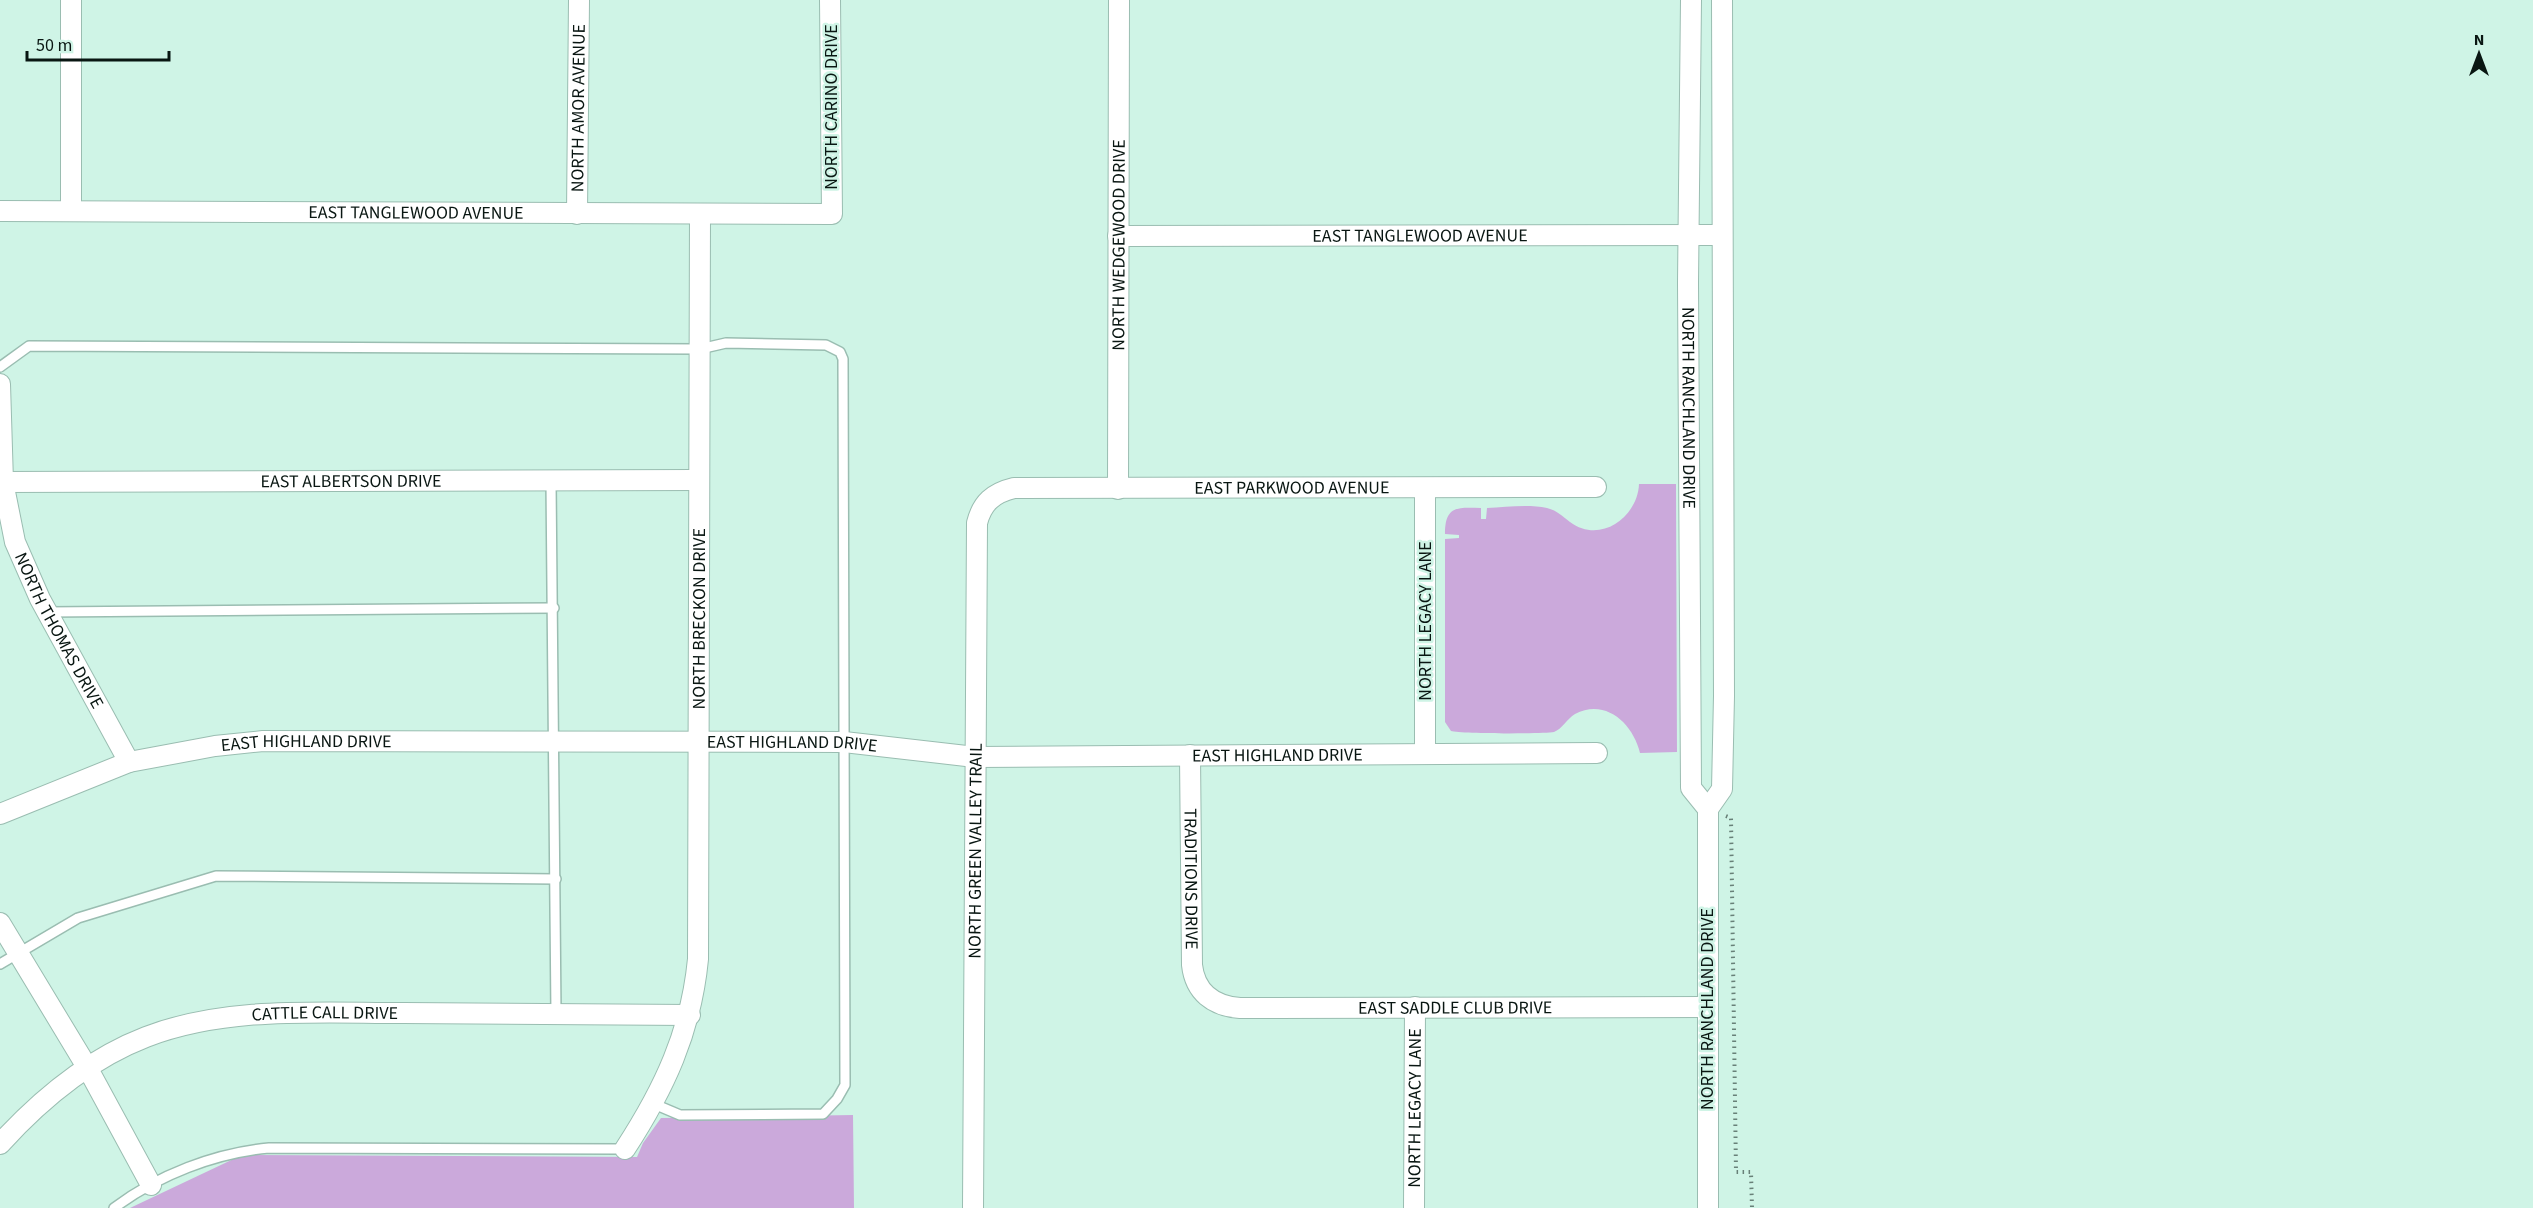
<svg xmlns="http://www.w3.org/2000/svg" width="2533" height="1208" viewBox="0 0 2533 1208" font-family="'Source Sans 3',sans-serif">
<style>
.green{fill:#cba9db}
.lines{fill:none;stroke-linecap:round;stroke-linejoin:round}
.lane-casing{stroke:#9abdb1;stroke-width:12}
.street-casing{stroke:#9abdb1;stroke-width:22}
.path{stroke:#688078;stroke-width:4;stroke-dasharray:1.5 4.5;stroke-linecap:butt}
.lane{stroke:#fff;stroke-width:9}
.street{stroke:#fff;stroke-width:20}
.labels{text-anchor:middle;stroke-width:5;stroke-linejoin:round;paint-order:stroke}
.street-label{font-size:18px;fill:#091612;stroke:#cff4e6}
</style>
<rect width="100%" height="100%" fill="#cff4e6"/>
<!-- green -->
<g class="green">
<path d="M1639,484H1676L1677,752L1640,753C1633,724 1606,698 1575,714C1567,719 1562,729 1554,732C1542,734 1461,734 1451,731L1445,722V539L1459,538V535L1445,534C1445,506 1457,507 1481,508V519H1486L1487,508C1506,507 1529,504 1547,508C1558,511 1562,516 1570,522C1601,545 1638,516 1639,484Z"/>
<path d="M853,1115L854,1208H130L242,1155L637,1157L643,1143L661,1118Z"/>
</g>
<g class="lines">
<!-- lane casing -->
<g class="lane-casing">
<g id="lane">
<path d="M0,367L29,346L700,349L726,343L826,345L840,352L843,359L845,1085L837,1099L823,1114L680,1115L654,1104"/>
<path d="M551,481L556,1014"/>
<path d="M48,612L554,608"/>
<path d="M0,964L78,918L216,876L556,879"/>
<path d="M114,1208C158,1175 215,1153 269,1148L625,1149"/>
</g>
</g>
<!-- street casing -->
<g class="street-casing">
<g id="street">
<path d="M71,0V211"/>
<path id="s1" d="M1691,0L1688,283L1691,788L1708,809"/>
<path id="s2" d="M0,211L832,214L830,0"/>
<path id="s3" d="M577,214L579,0"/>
<path id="s4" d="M1118,236L1721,235"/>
<path id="s5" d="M0,384L3,482L15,542L40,599L129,762"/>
<path id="s6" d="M3,482L699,480"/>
<path d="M1425,488V754"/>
<path id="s7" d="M1118,489L1119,0"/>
<path id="s8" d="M1190,755L1192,965C1195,992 1213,1006 1240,1008L1707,1007"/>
<path id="s9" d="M0,814L129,762L215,746L263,741L844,742L975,757L1597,753"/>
<path d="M0,923L87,1067L151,1185"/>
<path id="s10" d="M0,1144C40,1100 89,1059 146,1037C226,1006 319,1013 403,1013C498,1013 594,1014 690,1015"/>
<path id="s11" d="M625,1149C664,1089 691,1032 698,959L700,215"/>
<path id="s12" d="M973,1208L977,523C982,503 993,493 1014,488L1596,487"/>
<path id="s13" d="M1414,1208L1415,1007"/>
<path d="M1708,1208V809L1722,789L1724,696L1722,0"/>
</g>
</g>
<!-- path -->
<path class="path" d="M1726,816L1731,818L1736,1172H1751L1752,1208"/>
<!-- lane -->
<use href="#lane" class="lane"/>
<!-- street -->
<use href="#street" class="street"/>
</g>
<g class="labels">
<!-- street labels -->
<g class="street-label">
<text dy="6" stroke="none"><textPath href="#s3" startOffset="106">NORTH AMOR AVENUE</textPath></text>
<text transform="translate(831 107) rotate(-90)" y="6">NORTH CARINO DRIVE</text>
<text dy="6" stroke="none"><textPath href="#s2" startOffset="416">EAST TANGLEWOOD AVENUE</textPath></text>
<text dy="6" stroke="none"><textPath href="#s4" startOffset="302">EAST TANGLEWOOD AVENUE</textPath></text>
<text dy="6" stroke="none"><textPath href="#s7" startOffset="244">NORTH WEDGEWOOD DRIVE</textPath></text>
<text dy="6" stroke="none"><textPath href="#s1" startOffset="408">NORTH RANCHLAND DRIVE</textPath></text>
<text dy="6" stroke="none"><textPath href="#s6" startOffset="348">EAST ALBERTSON DRIVE</textPath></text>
<text dy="6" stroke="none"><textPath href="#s12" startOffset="1017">EAST PARKWOOD AVENUE</textPath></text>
<text dy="6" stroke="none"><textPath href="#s11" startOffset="546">NORTH BRECKON DRIVE</textPath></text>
<text transform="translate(1425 621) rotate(-90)" y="6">NORTH LEGACY LANE</text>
<text dy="6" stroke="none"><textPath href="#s5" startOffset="258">NORTH THOMAS DRIVE</textPath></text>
<text dy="6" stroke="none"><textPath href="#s9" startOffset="318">EAST HIGHLAND DRIVE</textPath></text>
<text dy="6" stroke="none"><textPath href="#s9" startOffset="804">EAST HIGHLAND DRIVE</textPath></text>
<text dy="6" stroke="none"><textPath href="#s9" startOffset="1290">EAST HIGHLAND DRIVE</textPath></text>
<text dy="6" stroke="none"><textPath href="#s12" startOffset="357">NORTH GREEN VALLEY TRAIL</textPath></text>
<text dy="6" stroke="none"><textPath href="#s8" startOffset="124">TRADITIONS DRIVE</textPath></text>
<text dy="6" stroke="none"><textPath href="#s8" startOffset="496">EAST SADDLE CLUB DRIVE</textPath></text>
<text transform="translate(1707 1009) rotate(-90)" y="6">NORTH RANCHLAND DRIVE</text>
<text dy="6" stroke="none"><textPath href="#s10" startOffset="364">CATTLE CALL DRIVE</textPath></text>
<text dy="6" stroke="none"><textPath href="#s13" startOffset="100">NORTH LEGACY LANE</textPath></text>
</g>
</g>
<!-- north arrow -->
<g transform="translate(2479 54)" stroke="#cff4e6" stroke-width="4.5" paint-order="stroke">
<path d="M0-4.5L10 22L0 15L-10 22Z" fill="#091612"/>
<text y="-9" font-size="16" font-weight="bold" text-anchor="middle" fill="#091612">N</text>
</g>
<!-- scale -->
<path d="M27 51v9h142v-9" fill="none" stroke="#091612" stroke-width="3"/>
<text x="36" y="51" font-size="18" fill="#091612" stroke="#cff4e6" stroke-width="4.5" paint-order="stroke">50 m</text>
</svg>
